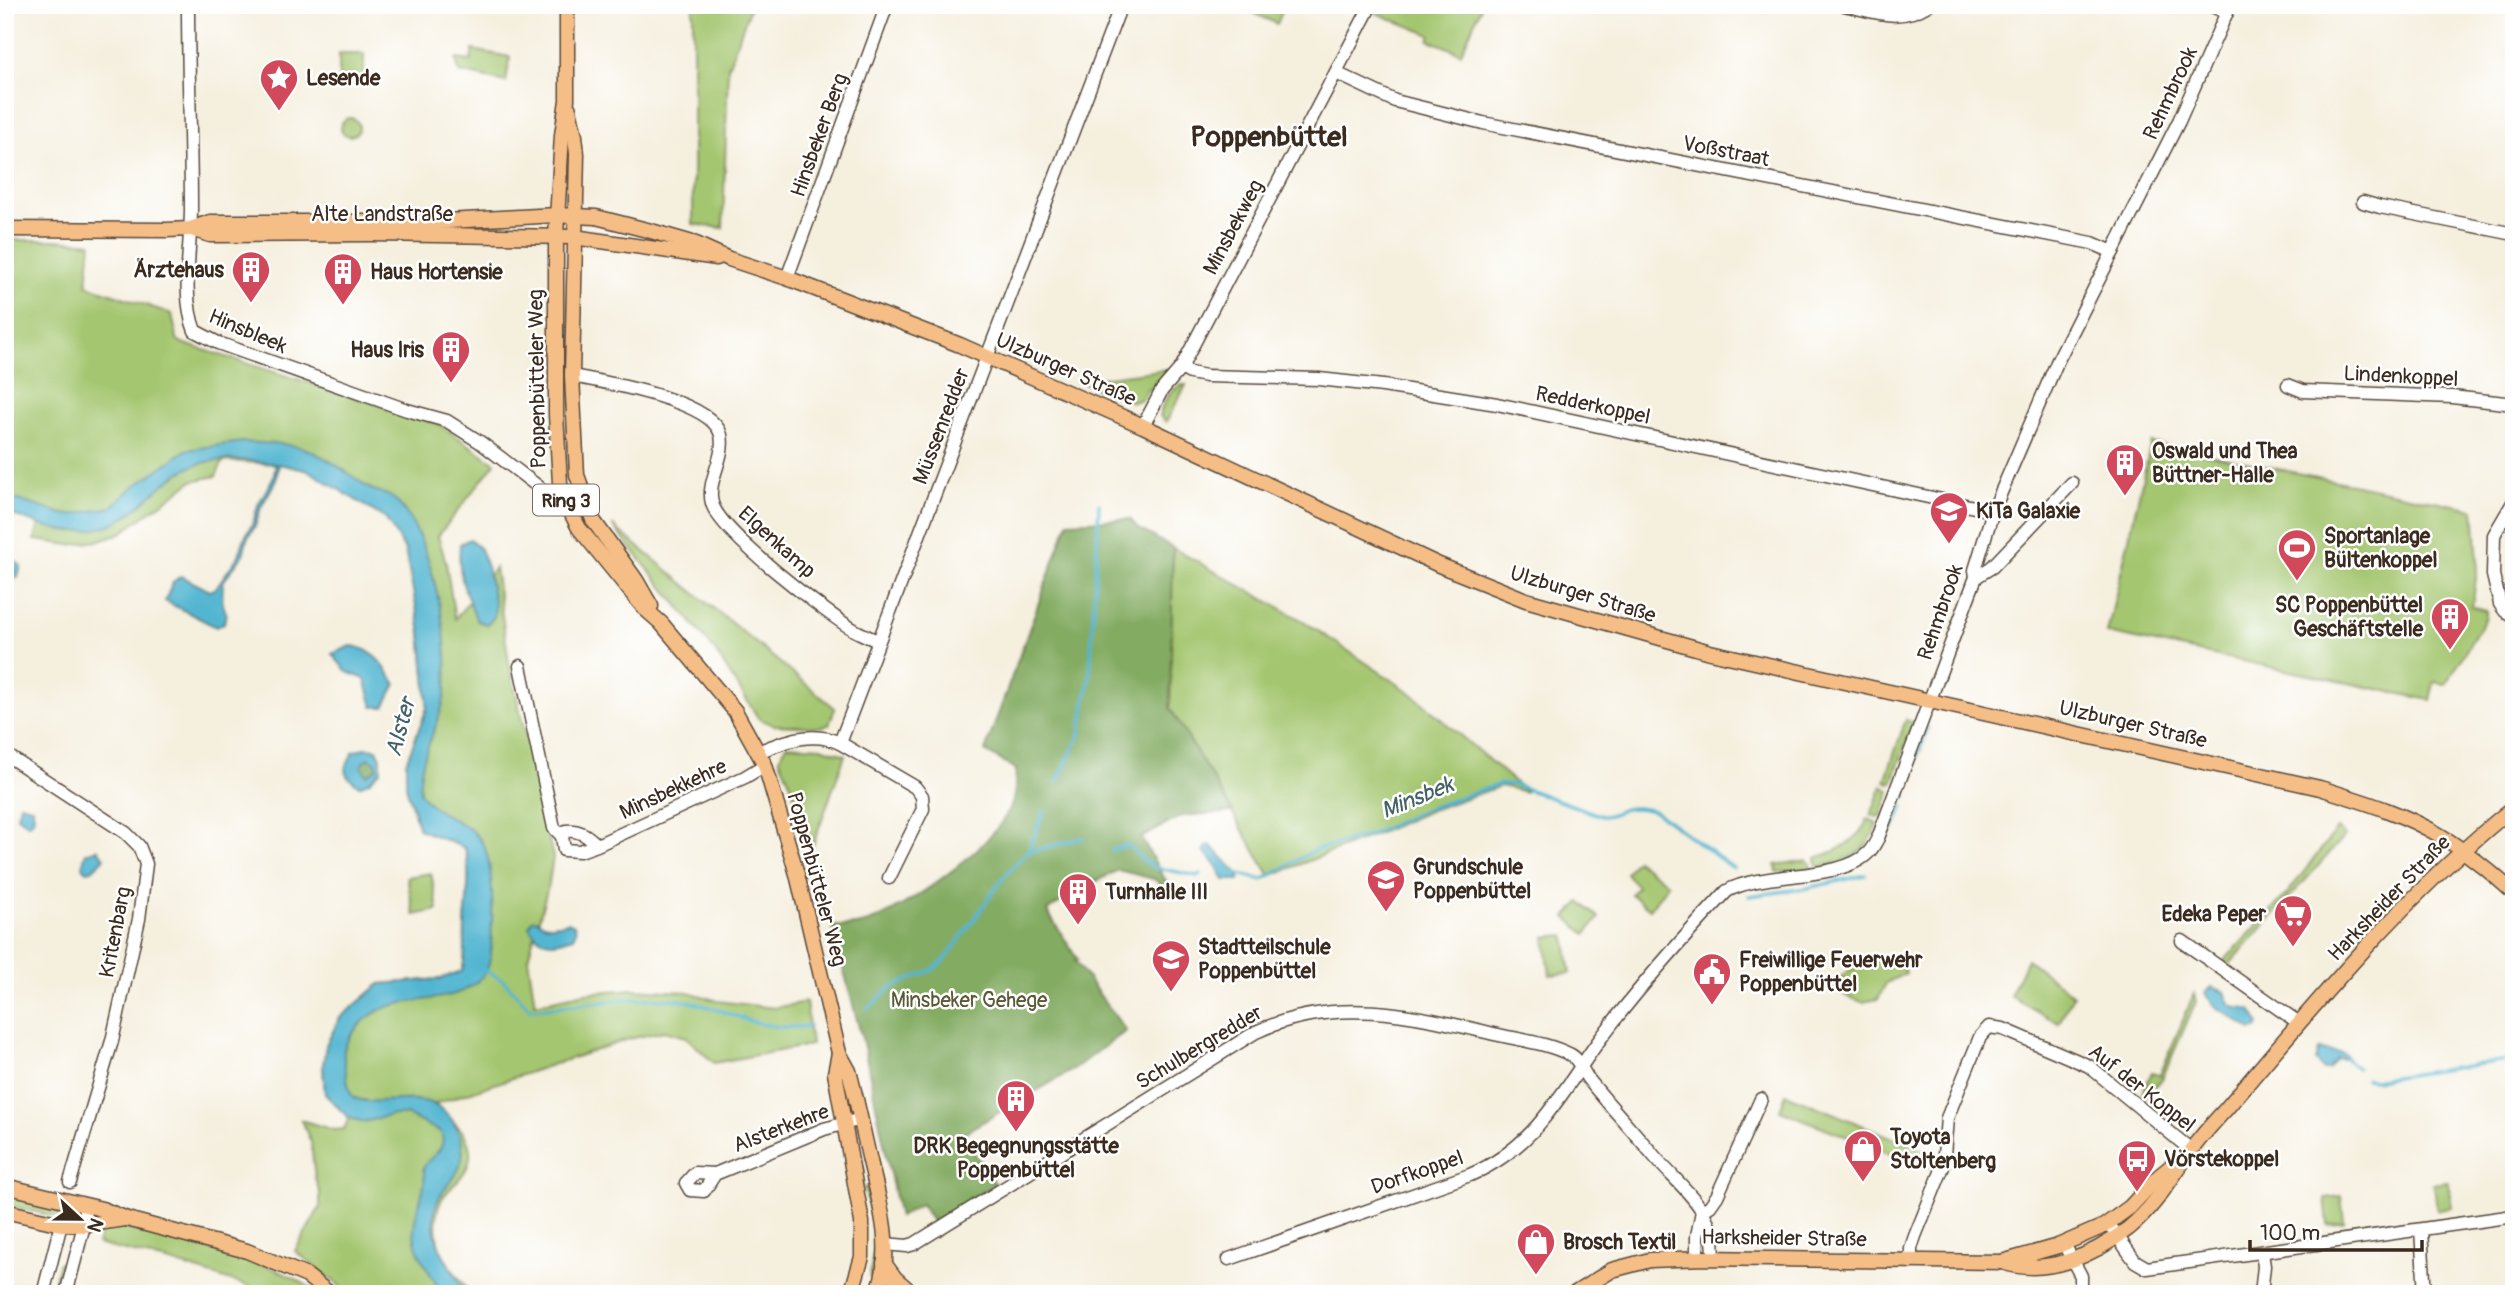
<svg xmlns="http://www.w3.org/2000/svg" width="2519" height="1299" viewBox="0 0 2519 1299" font-family="Pangolin,sans-serif">
<style>
.green{fill:#a4c66f;stroke:#707846;stroke-width:2}
.forest{fill:#83ab62;stroke:#5f6a40;stroke-width:2}
.water{fill:#52b6d1;stroke:#467078;stroke-width:2;fill-rule:evenodd}
.lines{fill:none;stroke-linecap:round;stroke-linejoin:round}
.stream{stroke:#52b6d1;stroke-width:3.5}
.minor-casing{stroke:#57483b;stroke-width:15}
.major-casing{stroke:#57483b;stroke-width:17}
.minor{stroke:#fff;stroke-width:12}
.major{stroke:#f6be87;stroke-width:14}
.labels{text-anchor:middle;stroke-width:5;stroke-linejoin:round;paint-order:stroke}
.shield{fill:#fff;stroke:#766a62;stroke-width:2}
.shield-label{font-size:19px;font-weight:bold;fill:#3b2a1e}
.poi-label{font-size:21px;font-weight:bold;fill:#3b2a1e;stroke:#fff;text-anchor:start}
.street-label{font-size:21px;fill:#3b2a1e;stroke:#fff}
.park-label{font-size:21px;fill:#5a5936;stroke:#fff}
.water-label{font-size:23px;font-style:italic;fill:#446266;stroke:#fff}
.district-label{font-size:28px;font-weight:bold;fill:#3b2a1e;stroke:#fff}
</style>
<rect width="100%" height="100%" fill="#fff"/>
<filter id="ink" filterUnits="userSpaceOnUse"><feTurbulence type="fractalNoise" baseFrequency=".0143" numOctaves="2"/><feDisplacementMap in="SourceGraphic" scale="14" xChannelSelector="R" yChannelSelector="G"/><feConvolveMatrix kernelMatrix="1 2 1 2 8 2 1 2 1" color-interpolation-filters="sRGB"/></filter>
<filter id="wash" filterUnits="userSpaceOnUse"><feTurbulence type="fractalNoise" baseFrequency=".00686" numOctaves="4" result="noise"/><feDisplacementMap in="SourceGraphic" scale="28" xChannelSelector="R" yChannelSelector="G"/><feGaussianBlur stdDeviation="1.57" result="paint"/><feColorMatrix in="noise" values="0 0 0 0 0 0 0 0 0 0 0 0 0 0 0 0 0 1.4 0 .05"/><feComposite in="paint" operator="in"/></filter>
<g filter="url(#wash)">
<rect width="100%" height="100%" fill="#f5efde"/>
<!-- green -->
<g class="green">
<path d="M693,5H751L728,67L723,228L693,224Z"/>
<path d="M1252,5H1285L1277,24L1249,11Z"/>
<path d="M1381,5H1482L1461,53L1429,40L1431,35L1376,13Z"/>
<path d="M473,50L510,57L506,82L459,72L456,59L471,61Z"/>
<rect x="339" y="54" width="25" height="24"/>
<circle cx="350" cy="127" r="9"/>
<path d="M5,240H58L91,243L87,285L172,314L177,339L182,343L437,423L495,463L438,536L446,563L455,619L495,568L509,663L553,857L549,883L528,958L535,1004L585,993L633,989L689,992L718,1001L774,1008L806,1002L811,1045L714,1063L686,1037L664,1031L629,1039L435,1104C443,1113 455,1121 462,1131C482,1161 462,1175 444,1196C433,1210 435,1238 442,1254C449,1268 462,1280 471,1294H350L295,1251L320,1207V1193L315,1178L311,1142L301,1120L334,1130L344,1129L349,1118L325,1094L323,1066L326,1045L340,1018L380,984L441,979L462,971C467,956 464,942 465,927C466,901 472,874 465,848L419,829L406,786V763L427,708V696L421,632L412,577L405,550L397,533L386,519L310,471L280,464L223,461L216,476L192,481L121,533L97,541L70,545L35,540L39,523L5,512Z"/>
<path d="M1168,369L1151,390L1148,388L1143,399L1133,402L1118,397L1120,394L1115,392L1113,395L1078,381Z"/>
<path d="M1181,385H1186L1166,422L1160,416C1162,403 1168,392 1181,385Z"/>
<path d="M2151,443L2474,509L2478,563L2472,607L2486,611V617L2446,684L2434,682L2430,700L2107,633Z"/>
<path d="M612,525L835,708L829,725L819,727L773,725L759,719L713,648Z"/>
<path d="M1173,548L1305,622L1411,693L1526,792L1501,786L1431,810L1372,836L1270,876L1170,708Z"/>
<path d="M1906,719L1913,722L1893,781L1890,783L1885,781Z"/>
<path d="M787,745L821,747L845,755L811,850L790,782L779,758Z"/>
<path d="M1882,786L1890,791L1881,816L1877,817L1871,814Z"/>
<path d="M1868,819L1875,822L1877,825C1867,855 1848,860 1821,867L1817,865L1816,858C1838,851 1858,841 1868,819Z"/>
<path d="M2337,829L2345,836L2228,966L2223,962L2286,895Z"/>
<path d="M1636,860L1668,884L1650,909L1631,894L1637,887L1626,873Z"/>
<path d="M1807,860L1811,864L1810,868L1777,872L1776,865Z"/>
<path d="M431,873L438,910L414,915L407,877Z"/>
<path d="M1580,902L1599,918L1586,934L1566,917Z"/>
<path d="M1565,935L1571,973L1550,975L1545,937Z"/>
<path d="M1900,957L1906,973L1886,983L1878,999L1862,1002L1833,991C1843,962 1873,963 1900,957Z"/>
<path d="M2027,959L2073,995L2059,1023L2010,996Z"/>
<path d="M2194,994L2196,1002L2162,1079L2143,1099L2140,1097L2152,1072L2160,1075Z"/>
<path d="M1786,1094L1935,1155L1932,1168L1905,1160L1780,1110Z"/>
<path d="M2448,1182L2452,1208L2437,1210L2434,1184Z"/>
<path d="M864,1187L868,1188L880,1238L875,1276L870,1277L876,1234Z"/>
<path d="M5,1193L59,1206L62,1209L58,1216H53L5,1205Z"/>
<path d="M2341,1196L2344,1222L2328,1225L2325,1198Z"/>
<path d="M107,1225C138,1229 167,1238 197,1246C240,1258 283,1266 319,1294H273L171,1262L97,1244L102,1229Z"/>
<path d="M59,1263H66L57,1294H51Z"/>
</g>
<!-- forest -->
<g class="forest">
<path d="M1130,519L1138,528L1173,548L1170,708L1233,812L1182,816L1141,838L1174,895L1154,879L1118,870L1077,891L1047,911L1078,960L1075,961L1126,1031L1071,1071L962,1134L995,1184L933,1223L921,1204L899,1217L863,1042L832,926C846,927 860,926 874,920C914,903 999,843 1013,801C1016,792 1015,779 1016,769L985,751L1068,522Z"/>
<circle cx="369" cy="767" r="8"/>
</g>
<!-- water -->
<g class="water">
<path d="M242,442C262,444 287,442 306,449C320,454 335,464 348,473C355,477 361,484 369,488C380,494 388,492 397,502C433,539 450,638 446,689C442,724 417,755 420,792C435,818 471,819 484,846C492,863 493,901 492,920C491,938 494,964 482,977C448,1014 393,985 357,1028C342,1045 342,1051 346,1072C348,1082 347,1088 353,1097C373,1108 408,1093 433,1104C454,1114 467,1140 461,1163C454,1188 432,1190 434,1225C436,1251 455,1271 465,1294H442C432,1275 412,1250 414,1228C415,1208 429,1186 423,1168C431,1154 448,1151 441,1132L407,1115H392L364,1122L349,1118L325,1094L323,1066L326,1045L340,1018L380,984L440,979L462,971C467,956 464,942 465,927C466,901 472,873 465,848L419,829L406,786V763L427,708V696L421,632L405,550L386,519L309,471L279,464L276,480L261,507L256,524L247,539L243,555L223,582L222,601L226,613L224,623L216,627L165,601L173,582L181,576L210,591L215,589L239,555L244,539L253,523L258,505L273,478L276,464C250,460 216,456 191,467C145,487 135,533 72,531C50,531 26,519 5,512V496L63,514L71,515L112,507L132,488L186,450Z"/>
<path d="M470,539L480,549L487,567L495,605L494,617L487,624L477,621C465,592 457,575 460,544Z"/>
<path d="M5,552L21,566L18,577L5,580Z"/>
<path d="M351,646C372,647 385,667 396,684L384,707H373L365,679L347,672L332,654Z"/>
<path d="M364,748L377,749L381,758V770L370,781L359,786L347,776L346,767L353,752ZM368,758L376,762L377,768L367,775L361,767L363,762Z"/>
<path d="M20,804L32,807C34,814 36,820 28,824L17,816Z"/>
<path d="M1210,845L1240,875L1239,880H1224L1216,865L1204,851L1206,846Z"/>
<path d="M97,849L105,858L92,870L87,871L82,866L86,853Z"/>
<path d="M537,919C546,929 557,924 568,922L574,925L576,931L573,937C554,944 540,946 529,926L532,920Z"/>
<path d="M2212,987L2225,992C2232,1012 2233,1006 2251,1010L2259,1023L2257,1029L2252,1030L2212,1004L2206,992Z"/>
<path d="M2319,1050L2342,1053L2346,1056L2344,1059H2337L2328,1070H2323L2316,1061Z"/>
</g>
<g class="lines">
<!-- stream -->
<g class="stream">
<path d="M1910,776L1928,728"/>
<path d="M1057,782L1080,734L1090,675L1099,504"/>
<path d="M1906,797L1904,791L1907,785"/>
<path d="M1893,831L1903,806"/>
<path d="M1112,850L1128,845L1145,862L1154,867L1197,876L1201,874"/>
<path d="M1028,851L1044,811"/>
<path d="M1236,873L1262,880L1315,850L1372,834L1426,809L1500,784H1512L1602,816C1612,816 1617,811 1625,809C1634,807 1647,809 1656,812L1733,868"/>
<path d="M1749,896L1808,888L1865,875"/>
<path d="M485,970L503,980L530,1009C575,1007 636,994 679,1000C729,1007 753,1033 809,1026"/>
<path d="M867,1009L892,987L932,970L945,960L1004,877L1027,852L1083,838"/>
<path d="M2345,1058L2357,1068"/>
<path d="M2366,1079L2375,1080L2514,1059"/>
</g>
</g>
</g>
<g filter="url(#ink)">
<g class="lines">
<!-- minor casing -->
<g class="minor-casing">
<g id="minor">
<path d="M188,5C188,73 191,141 191,209C191,245 181,297 195,331L218,343L407,410L447,421L480,442L540,488"/>
<path d="M1844,5C1876,12 1899,23 1928,5"/>
<path d="M2210,5L2227,13"/>
<path d="M1336,73L1395,101L1483,123L2092,243L2113,252"/>
<path d="M2363,202L2380,207L2514,234"/>
<path d="M787,278L887,5"/>
<path d="M1181,368L1190,373L1206,376L1319,379L1383,386L1497,404L1993,511"/>
<path d="M572,376C603,382 712,400 721,435C726,458 706,481 712,503C719,532 826,613 854,630C862,634 870,638 878,641"/>
<path d="M2288,385L2303,391L2452,397L2514,404"/>
<path d="M1143,426L1162,390L1181,368L1371,5"/>
<path d="M2514,501L2494,535L2493,575L2500,604L2505,611L2514,616"/>
<path d="M1976,577L1992,567L2072,483"/>
<path d="M520,666L554,828L562,836"/>
<path d="M758,752C785,741 813,730 840,743"/>
<path d="M5,754L126,833L139,846L146,864L139,919L112,1041L70,1182"/>
<path d="M597,845L580,851L564,850L562,836L566,831C579,829 588,836 597,845L745,777L765,765"/>
<path d="M889,878L923,809L922,796L915,787L840,743L1121,5"/>
<path d="M2182,941L2299,1023"/>
<path d="M715,1174L704,1191L690,1190L686,1183L695,1173L715,1174L824,1129L854,1121"/>
<path d="M1702,1211L1710,1206L1717,1196L1761,1099"/>
<path d="M2108,1223L2135,1261L2147,1268L2514,1216"/>
<path d="M2421,1230L2425,1294"/>
<path d="M885,1244L907,1246L914,1244L1256,1032C1335,995 1414,1015 1494,1034C1520,1040 1548,1043 1571,1055C1579,1059 1583,1073 1589,1080C1610,1106 1633,1131 1655,1157C1684,1191 1715,1208 1714,1258"/>
<path d="M2064,1244L2081,1276V1294"/>
<path d="M1697,1258V1236L1702,1211"/>
<path d="M1229,1259L1470,1175C1535,1147 1559,1096 1598,1042C1637,989 1682,939 1727,891C1764,870 1841,882 1869,852C1873,848 1875,843 1878,838L1976,577L1975,570L1993,511L2058,360L2179,121L2230,5"/>
<path d="M1911,1262V1248L1915,1236L1943,1167L1947,1118L1980,1037L1989,1027L2003,1029L2089,1066L2191,1150"/>
<path d="M43,1294L61,1224L71,1202"/>
<path d="M66,1294L84,1225L85,1205"/>
<path d="M2261,1294L2264,1266L2262,1253"/>
</g>
</g>
<!-- major casing -->
<g class="major-casing">
<g id="major">
<path d="M567,5V100L562,135L556,236V415L560,483L567,505L579,528L644,608L661,623L735,711L765,765L797,874L839,1053L849,1071C857,1101 863,1131 870,1161C880,1204 895,1251 877,1294"/>
<path d="M569,109L575,136L577,154L572,376L577,475L593,520L636,580L651,606"/>
<path d="M5,229L167,230L190,229L210,222H429L557,215L596,217L651,231L696,244L729,259L787,278L960,345L1143,426L1439,565L1526,600L1710,652L2320,788C2361,801 2403,813 2441,836C2467,852 2491,872 2514,893"/>
<path d="M191,229L210,235L371,234L574,237L717,258"/>
<path d="M839,1053L835,1073L862,1222V1257L851,1294"/>
<path d="M5,1186L102,1209L127,1219L247,1251L307,1276L330,1294"/>
<path d="M5,1211L61,1224L84,1225L125,1219"/>
<path d="M2002,1262C2047,1277 2094,1255 2129,1228C2157,1205 2171,1177 2192,1149C2202,1135 2214,1122 2226,1109C2315,1003 2406,894 2514,807"/>
<path d="M884,1263L895,1278L913,1294"/>
<path d="M1574,1294L1612,1270L1650,1260L1704,1258L2002,1262L2058,1246L2104,1226L2130,1207L2158,1177L2180,1159"/>
</g>
</g>
<!-- minor -->
<use href="#minor" class="minor"/>
<!-- major -->
<use href="#major" class="major"/>
</g>
</g>
<!-- icons -->
<defs>
<g id="sight-pin" transform="scale(2.0125)"><path d="M0 17L-7.5 6A9.5 9.5 0 1 1 7.5 6Z" fill="#d1495b" stroke="#fff"/><path d="M0-6L1.8-2.2L6-1.7L2.9 1.2L3.7 5.4L0 3.3L-3.7 5.4L-2.9 1.2L-6-1.7L-1.8-2.2Z" fill="#fff"/></g>
<g id="building-pin" transform="scale(2.0125)"><path d="M0 17L-7.5 6A9.5 9.5 0 1 1 7.5 6Z" fill="#d1495b" stroke="#fff"/><path d="M-4-6H4V6H1V3H-1V6H-4ZM-2.5-4.3h1.7v1.8h-1.7ZM.8-4.3h1.7v1.8H.8ZM-2.5-1h1.7V.8h-1.7ZM.8-1h1.7V.8H.8Z" fill="#fff"/></g>
<g id="school-pin" transform="scale(2.0125)"><path d="M0 17L-7.5 6A9.5 9.5 0 1 1 7.5 6Z" fill="#d1495b" stroke="#fff"/><path d="M0-5L7-2L0 1L-7-2ZM-4 1L0 2.5L4 1V4Q0 6-4 4Z" fill="#fff"/></g>
<g id="stadium-pin" transform="scale(2.0125)"><path d="M0 17L-7.5 6A9.5 9.5 0 1 1 7.5 6Z" fill="#d1495b" stroke="#fff"/><path d="M0-5a6.5 5 0 1 0 0 10a6.5 5 0 1 0 0-10ZM-3.5-1.8h7v3.6h-7Z" fill="#fff"/></g>
<g id="supermarket-pin" transform="scale(2.0125)"><path d="M0 17L-7.5 6A9.5 9.5 0 1 1 7.5 6Z" fill="#d1495b" stroke="#fff"/><path d="M-6-5.5h2.5l.6 2H6L4.5 2H-2.5L-4.4-4H-6ZM-1.5 3.2a1.3 1.3 0 1 0 .1 0ZM3 3.2a1.3 1.3 0 1 0 .1 0Z" fill="#fff"/></g>
<g id="civic-pin" transform="scale(2.0125)"><path d="M0 17L-7.5 6A9.5 9.5 0 1 1 7.5 6Z" fill="#d1495b" stroke="#fff"/><path d="M-.6-6.5H3V-4.5H.6V-3L4-1V1h2V6H-6V1h2V-1L-.6-3ZM-1.2 2.5V6h2.4V2.5Z" fill="#fff"/></g>
<g id="shop-pin" transform="scale(2.0125)"><path d="M0 17L-7.5 6A9.5 9.5 0 1 1 7.5 6Z" fill="#d1495b" stroke="#fff"/><path d="M-5-2.5h2.3a2.7 3.5 0 0 1 5.4 0H5L5.5 6h-11ZM-1.5-2.5h3a1.5 2.3 0 0 0-3 0Z" fill="#fff"/></g>
<g id="bus-pin" transform="scale(2.0125)"><path d="M0 17L-7.5 6A9.5 9.5 0 1 1 7.5 6Z" fill="#d1495b" stroke="#fff"/><path d="M-5-6H5V4H4V6H2V4H-2V6H-4V4H-5ZM-3.5-4V0h7V-4ZM-3.5 1.2v1.5H-2V1.2ZM2 1.2v1.5H3.5V1.2Z" fill="#fff"/></g>
</defs>
<g fill-rule="evenodd">
<use href="#sight-pin" x="279" y="78"/>
<use href="#building-pin" x="251" y="270"/>
<use href="#building-pin" x="343" y="272"/>
<use href="#building-pin" x="451" y="350"/>
<use href="#building-pin" x="2125" y="463"/>
<use href="#school-pin" x="1949" y="511"/>
<use href="#stadium-pin" x="2297" y="548"/>
<use href="#building-pin" x="2450" y="617"/>
<use href="#school-pin" x="1386" y="879"/>
<use href="#building-pin" x="1078" y="892"/>
<use href="#supermarket-pin" x="2293" y="914"/>
<use href="#school-pin" x="1171" y="959"/>
<use href="#civic-pin" x="1712" y="972"/>
<use href="#building-pin" x="1016" y="1099"/>
<use href="#shop-pin" x="1863" y="1149"/>
<use href="#bus-pin" x="2137" y="1159"/>
<use href="#shop-pin" x="1536" y="1242"/>
</g>
<g class="labels">
<!-- shield labels -->
<rect class="shield" x="533" y="484.5" width="66" height="31" rx="5"/>
<g class="shield-label">
<text x="566" y="507">Ring 3</text>
</g>
<!-- poi labels -->
<g class="poi-label">
<text x="306" y="85">Lesende</text>
<text x="224" y="277" text-anchor="end">Ärztehaus</text>
<text x="370" y="279">Haus Hortensie</text>
<text x="424" y="357" text-anchor="end">Haus Iris</text>
<text x="2152" y="458">Oswald und Thea<tspan x="2152" dy="24">Büttner-Halle</tspan></text>
<text x="1976" y="518">KiTa Galaxie</text>
<text x="2324" y="543">Sportanlage<tspan x="2324" dy="24">Bültenkoppel</tspan></text>
<text x="2423" y="612" text-anchor="end">SC Poppenbüttel<tspan x="2423" dy="24">Geschäftstelle</tspan></text>
<text x="1413" y="874">Grundschule<tspan x="1413" dy="24">Poppenbüttel</tspan></text>
<text x="1105" y="899">Turnhalle III</text>
<text x="2266" y="921" text-anchor="end">Edeka Peper</text>
<text x="1198" y="954">Stadtteilschule<tspan x="1198" dy="24">Poppenbüttel</tspan></text>
<text x="1739" y="967">Freiwillige Feuerwehr<tspan x="1739" dy="24">Poppenbüttel</tspan></text>
<text x="1890" y="1144">Toyota<tspan x="1890" dy="24">Stoltenberg</tspan></text>
<text x="1016" y="1153" text-anchor="middle">DRK Begegnungsstätte<tspan x="1016" dy="24">Poppenbüttel</tspan></text>
<text x="2164" y="1166">Vörstekoppel</text>
<text x="1563" y="1249">Brosch Textil</text>
</g>
<!-- street labels -->
<g class="street-label">
<text transform="translate(2170 93) rotate(-65)" y="7">Rehmbrook</text>
<text transform="translate(819 135) rotate(-70)" y="7">Hinsbeker Berg</text>
<text transform="translate(1726 151) rotate(11)" y="7">Voßstraat</text>
<text x="382" y="221">Alte Landstraße</text>
<text transform="translate(1233 227) rotate(-62)" y="7">Minsbekweg</text>
<text transform="translate(248 331) rotate(23)" y="7">Hinsbleek</text>
<text transform="translate(1066 369) rotate(24)" y="7">Ulzburger Straße</text>
<text transform="translate(2401 376) rotate(3)" y="7">Lindenkoppel</text>
<text transform="translate(537 379) rotate(-91)" y="7">Poppenbütteler Weg</text>
<text transform="translate(1593 405) rotate(12)" y="7">Redderkoppel</text>
<text transform="translate(941 426) rotate(-69)" y="7">Müssenredder</text>
<text transform="translate(777 542) rotate(42)" y="7">Elgenkamp</text>
<text transform="translate(1583 594) rotate(17)" y="7">Ulzburger Straße</text>
<text transform="translate(1940 612) rotate(-71)" y="7">Rehmbrook</text>
<text transform="translate(2133 724) rotate(13)" y="7">Ulzburger Straße</text>
<text transform="translate(673 789) rotate(-25)" y="7">Minsbekkehre</text>
<text transform="translate(817 879) rotate(75)" y="7">Poppenbütteler Weg</text>
<text transform="translate(2389 898) rotate(-46)" y="7">Harksheider Straße</text>
<text transform="translate(115 932) rotate(-79)" y="7">Kritenbarg</text>
<text transform="translate(1199 1047) rotate(-31)" y="7">Schulbergredder</text>
<text transform="translate(2142 1088) rotate(38)" y="7">Auf der Koppel</text>
<text transform="translate(781 1128) rotate(-21)" y="7">Alsterkehre</text>
<text transform="translate(1417 1172) rotate(-19)" y="7">Dorfkoppel</text>
<text transform="translate(1784 1238) rotate(1)" y="7">Harksheider Straße</text>
</g>
<!-- park labels -->
<g class="park-label">
<text x="969" y="1007">Minsbeker Gehege</text>
</g>
<!-- water labels -->
<g class="water-label">
<text transform="translate(400 727) rotate(-75)" y="8">Alster</text>
<text transform="translate(1417 797) rotate(-22)" y="8">Minsbek</text>
</g>
<!-- district labels -->
<g class="district-label">
<text x="1269" y="146">Poppenbüttel</text>
</g>
</g>
<!-- margin -->
<rect width="2519" height="1299" fill="none" stroke="#fff" stroke-width="28"/>
<!-- north arrow -->
<g transform="translate(80 1219) rotate(112)" stroke="#ffffff" stroke-width="5" paint-order="stroke">
<path d="M0-5L12 26L0 18L-12 26Z" fill="#3b2a1e"/>
<text y="-10" font-size="19" font-weight="bold" text-anchor="middle" fill="#3b2a1e">N</text>
</g>
<!-- scale -->
<path d="M2250 1240v10h172v-10" fill="none" stroke="#3b2a1e" stroke-width="3.5"/>
<text x="2260" y="1240" font-size="21" fill="#3b2a1e" stroke="#ffffff" stroke-width="5" paint-order="stroke">100 m</text>
</svg>
